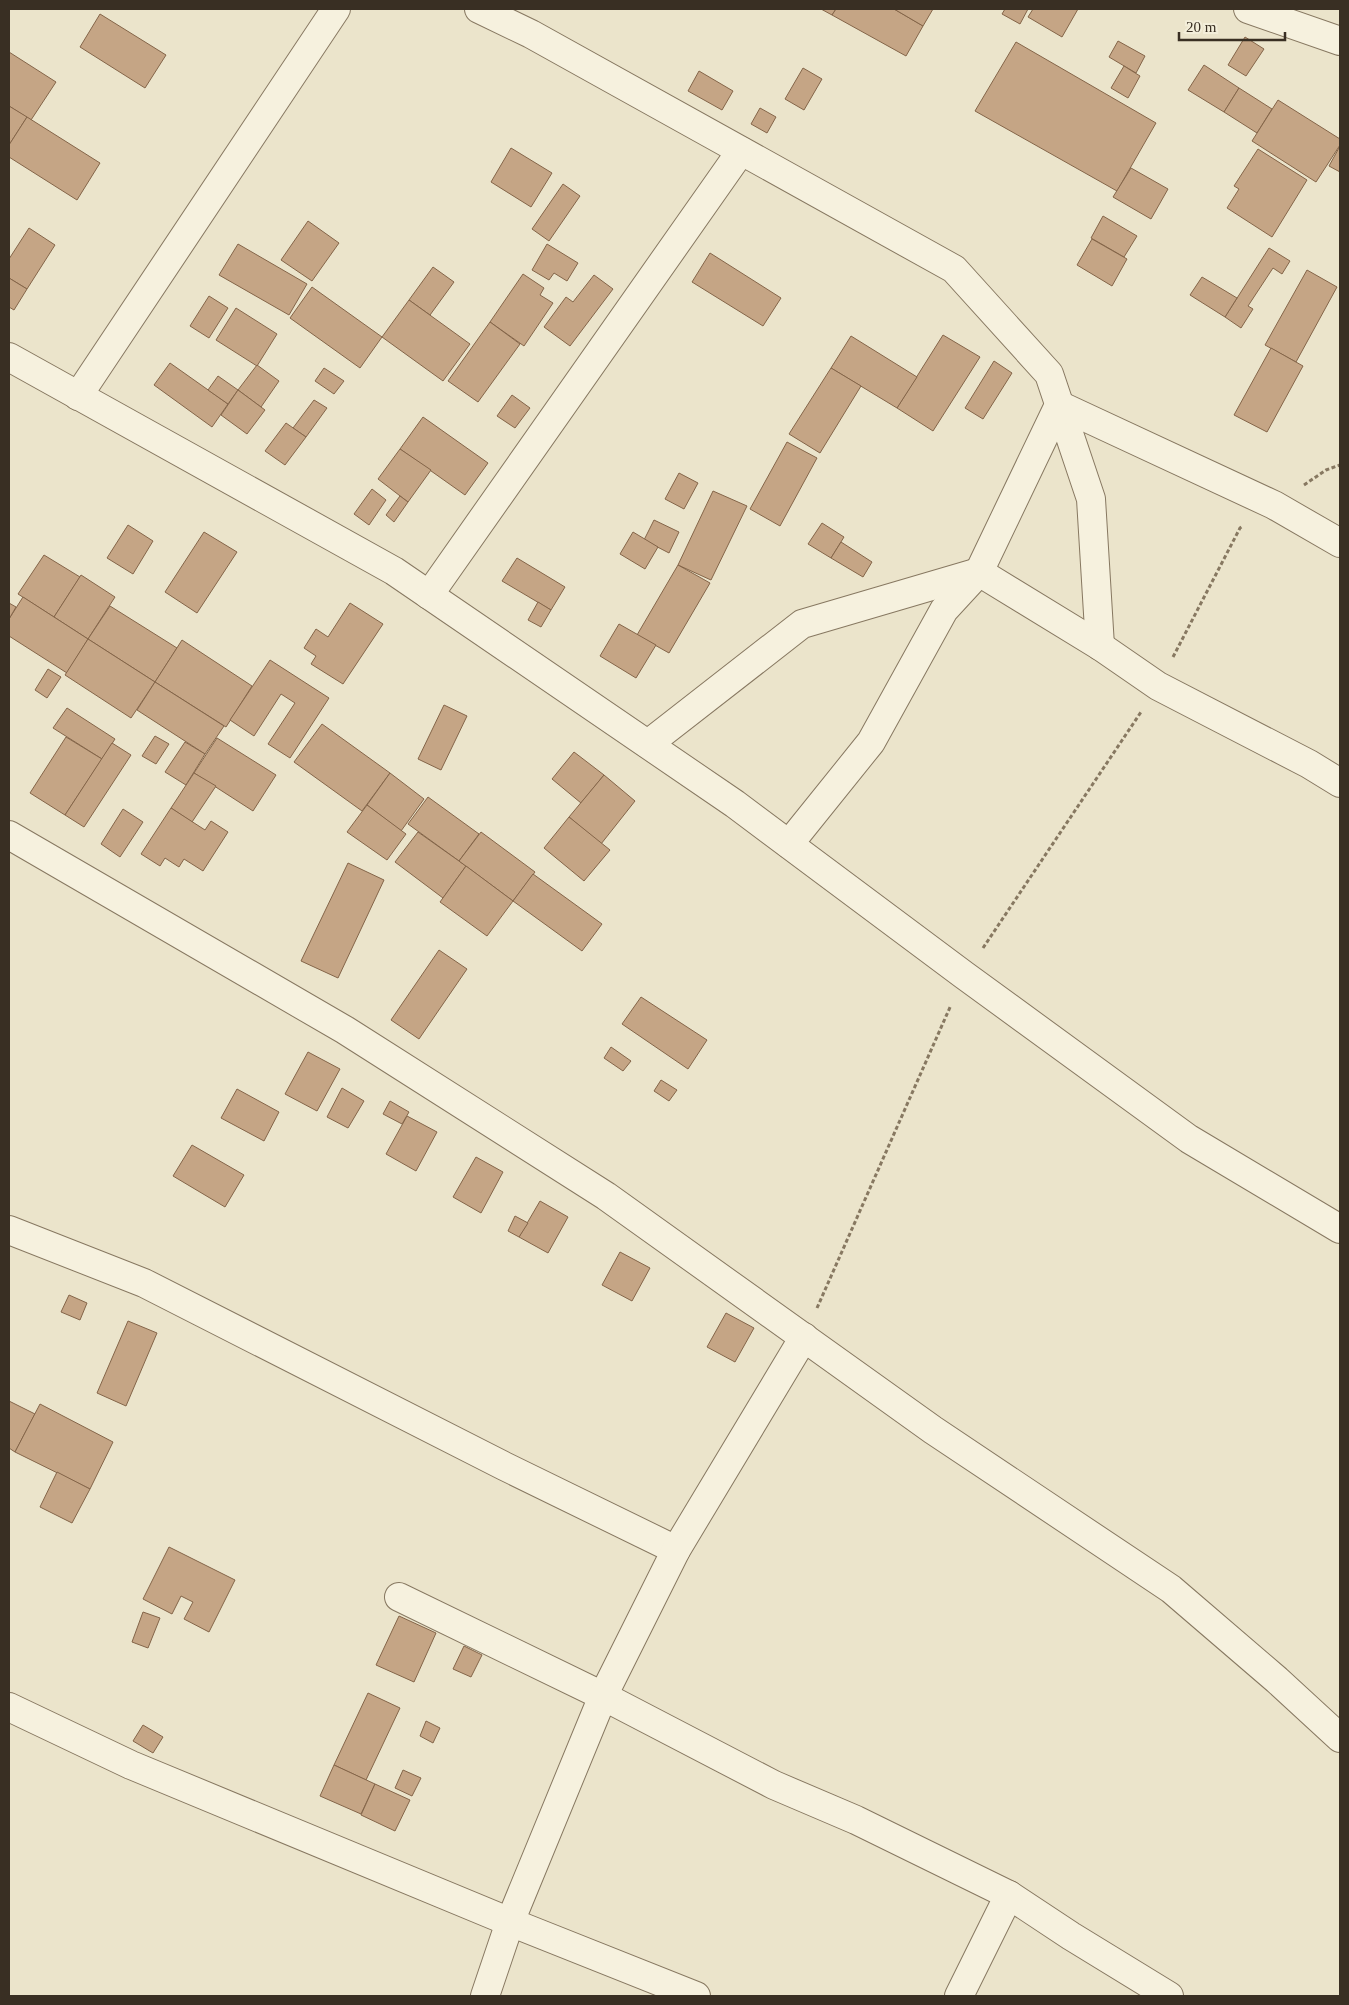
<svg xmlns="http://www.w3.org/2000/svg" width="1349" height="2005" viewBox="0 0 1349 2005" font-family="Georgia,serif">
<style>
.building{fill:#c5a585;stroke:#846549}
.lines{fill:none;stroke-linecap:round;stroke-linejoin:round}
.street-casing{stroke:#877861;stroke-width:30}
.path{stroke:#877861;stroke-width:3;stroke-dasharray:4 2.5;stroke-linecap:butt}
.street{stroke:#f6f1de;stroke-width:28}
</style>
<rect width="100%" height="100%" fill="#ebe4cb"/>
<!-- building -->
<g class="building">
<path d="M821,9H836L832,15Z"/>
<path d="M836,9H894L923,26L906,56L832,15Z"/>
<path d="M894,9H933L923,26Z"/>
<path d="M1005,9H1028L1020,24L1002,14Z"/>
<path d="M1033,9H1078L1062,37L1028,17Z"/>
<path d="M100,14L166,55L145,88L80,47Z"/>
<path d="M1245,37L1264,49L1246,76L1228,65Z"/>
<path d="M1118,41L1145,56L1136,73L1109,57Z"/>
<path d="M1016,42L1156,123L1117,191L975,111Z"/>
<path d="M9,52L56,82L31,120L9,106Z"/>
<path d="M1204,65L1239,88L1224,112L1188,90Z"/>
<path d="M1124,66L1140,76L1128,98L1111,88Z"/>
<path d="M803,68L822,79L804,110L785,99Z"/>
<path d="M699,71L733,91L722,110L688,91Z"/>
<path d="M1239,88L1272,109L1257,133L1224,112Z"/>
<path d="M1278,100L1340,139V145L1316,182L1252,141Z"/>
<path d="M9,106L27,117L9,145Z"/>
<path d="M760,108L776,117L767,133L751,124Z"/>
<path d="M27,117L100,163L77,200L9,157V145Z"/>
<path d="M1340,146V172L1329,166Z"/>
<path d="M511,148L552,173L531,207L491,182Z"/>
<path d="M1258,149L1307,180L1272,237L1227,208L1239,189L1234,186Z"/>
<path d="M1131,168L1168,189L1151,219L1113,197Z"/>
<path d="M563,184L580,196L549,241L532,229Z"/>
<path d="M1103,216L1137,236L1124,257L1091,238Z"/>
<path d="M308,221L339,243L312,281L281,260Z"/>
<path d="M29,228L55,245L27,289L9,278V259Z"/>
<path d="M1092,239L1127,259L1112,286L1077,265Z"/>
<path d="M238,244L307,284L289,315L219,275Z"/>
<path d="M547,244L578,263L567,281L554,273L549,280L532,270Z"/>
<path d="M1269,248L1290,261L1282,274L1273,268L1248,306L1253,309L1241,328L1225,317Z"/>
<path d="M710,253L781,298L763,326L692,282Z"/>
<path d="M433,267L454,282L430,315L409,300Z"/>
<path d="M1307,270L1337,287L1296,362L1265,345Z"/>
<path d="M523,274L544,288L540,295L553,303L524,346L490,322Z"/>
<path d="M594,275L613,289L570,346L544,327L566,297L573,302Z"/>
<path d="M1202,277L1237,298L1225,317L1190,295Z"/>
<path d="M9,278L27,289L14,310L9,307Z"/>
<path d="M312,287L382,337L360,368L290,318Z"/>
<path d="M209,296L228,308L209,338L190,326Z"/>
<path d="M409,300L470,344L443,381L382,337Z"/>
<path d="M236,308L277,334L257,366L216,340Z"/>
<path d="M490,322L520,344L478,402L448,381Z"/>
<path d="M943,335L980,357L933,431L897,408Z"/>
<path d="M851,336L917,377L897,408L831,368Z"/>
<path d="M1271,348L1303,366L1267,432L1234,415Z"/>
<path d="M994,361L1012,373L983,419L965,408Z"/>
<path d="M170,363L228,404L212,427L154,385Z"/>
<path d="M257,365L279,381L261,407L238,390Z"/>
<path d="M324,368L344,381L334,394L315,381Z"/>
<path d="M831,368L861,386L820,453L789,434Z"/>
<path d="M218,376L238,390L228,404L208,390Z"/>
<path d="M238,390L265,410L247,434L221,415Z"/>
<path d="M512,395L530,408L515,428L497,416Z"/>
<path d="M314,400L327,408L306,437L293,428Z"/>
<path d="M423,417L488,463L465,495L400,449Z"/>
<path d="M286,423L306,437L285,465L265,451Z"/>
<path d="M787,442L817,458L780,526L750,509Z"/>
<path d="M400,449L431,470L408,502L378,479Z"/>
<path d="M679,473L698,483L684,509L665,499Z"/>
<path d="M372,489L386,500L369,525L354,514Z"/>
<path d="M713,491L747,506L711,580L678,565Z"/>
<path d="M400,496L408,502L394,522L386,515Z"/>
<path d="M654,520L679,532L669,553L644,540Z"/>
<path d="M822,523L844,537L831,558L808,544Z"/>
<path d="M128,525L153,541L133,574L107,558Z"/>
<path d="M204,532L237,552L197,613L165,592Z"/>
<path d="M633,532L658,547L645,569L620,554Z"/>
<path d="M841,542L872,562L863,577L831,558Z"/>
<path d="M44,555L80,577L54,617L18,594Z"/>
<path d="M517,558L565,587L551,610L502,581Z"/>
<path d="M678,565L710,583L669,653L637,635Z"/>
<path d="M81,575L115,597L88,639L54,617Z"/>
<path d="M23,597L88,639L67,673L9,636V619Z"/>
<path d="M538,602L551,610L541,627L528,620Z"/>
<path d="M9,603L16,607L9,619Z"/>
<path d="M350,603L383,624L343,684L311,664L316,656L304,648L316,629L328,637Z"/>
<path d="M110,606L177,648L155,682L88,639Z"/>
<path d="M619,624L656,645L636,678L600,656Z"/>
<path d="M88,639L155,682L131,718L65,675Z"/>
<path d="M182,640L252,686L226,727L155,682Z"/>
<path d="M270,660L329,698L290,758L268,744L295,703L281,694L254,736L230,720Z"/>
<path d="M48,669L61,677L47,698L35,690Z"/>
<path d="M155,682L224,726L205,754L137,710Z"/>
<path d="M444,705L467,716L441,770L418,759Z"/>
<path d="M67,708L115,739L102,759L53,728Z"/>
<path d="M322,724L390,773L362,811L294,762Z"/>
<path d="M155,736L169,744L156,764L142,756Z"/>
<path d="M66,737L102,759L65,815L30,793Z"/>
<path d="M217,738L276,775L253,811L194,773Z"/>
<path d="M185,742L205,754L186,785L165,772Z"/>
<path d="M112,743L131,755L84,827L65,815Z"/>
<path d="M574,752L604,775L581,803L552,779Z"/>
<path d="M194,773L216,786L192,822L171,808Z"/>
<path d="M390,773L424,799L401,831L367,805Z"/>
<path d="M604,775L635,801L601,844L569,817Z"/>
<path d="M428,797L479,834L459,861L408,824Z"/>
<path d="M367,805L406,834L387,860L347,832Z"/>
<path d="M171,808L205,830L211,821L228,832L203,871L184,859L179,867L165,858L160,866L141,854Z"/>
<path d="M123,809L143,822L120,857L101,844Z"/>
<path d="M569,817L610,850L584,881L544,848Z"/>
<path d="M418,832L466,866L443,898L395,862Z"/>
<path d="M481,832L535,872L513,901L459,861Z"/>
<path d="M348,863L384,880L338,978L301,961Z"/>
<path d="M466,866L513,901L487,936L440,902Z"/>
<path d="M533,874L602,924L582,951L513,901Z"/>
<path d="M439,950L467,969L419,1039L391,1020Z"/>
<path d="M641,997L707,1040L688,1069L622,1024Z"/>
<path d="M611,1047L631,1061L623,1071L604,1058Z"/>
<path d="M308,1052L340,1069L317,1111L285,1094Z"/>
<path d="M661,1080L677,1090L669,1101L654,1091Z"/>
<path d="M342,1088L364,1101L348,1128L327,1117Z"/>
<path d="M237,1089L279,1112L264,1141L221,1118Z"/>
<path d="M390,1101L409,1112L402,1124L383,1114Z"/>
<path d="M407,1116L437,1132L416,1171L386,1154Z"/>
<path d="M192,1145L244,1175L225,1207L173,1176Z"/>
<path d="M476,1157L503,1172L481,1213L453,1197Z"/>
<path d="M540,1201L568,1217L548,1253L519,1237Z"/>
<path d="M515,1216L528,1223L519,1237L508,1231Z"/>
<path d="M620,1252L650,1268L632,1301L602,1285Z"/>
<path d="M69,1295L87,1303L80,1320L61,1312Z"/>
<path d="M726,1313L754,1328L735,1362L707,1347Z"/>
<path d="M128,1321L157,1333L126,1406L97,1393Z"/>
<path d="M9,1401L35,1414L15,1452L9,1448Z"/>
<path d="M40,1404L113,1442L90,1489L15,1452Z"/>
<path d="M57,1472L90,1489L72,1523L40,1507Z"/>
<path d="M169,1547L235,1580L209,1632L184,1619L193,1602L181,1596L172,1614L143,1599Z"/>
<path d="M143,1612L160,1618L148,1648L132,1642Z"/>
<path d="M399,1616L436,1633L414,1682L376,1665Z"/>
<path d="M464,1646L482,1655L471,1677L453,1669Z"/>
<path d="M368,1693L400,1708L366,1780L334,1765Z"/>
<path d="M426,1721L440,1728L433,1743L420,1736Z"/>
<path d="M143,1725L163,1737L153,1753L133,1741Z"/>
<path d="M334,1765L375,1784L361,1814L320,1796Z"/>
<path d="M403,1770L421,1778L412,1796L395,1788Z"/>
<path d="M375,1784L410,1800L395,1831L361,1815Z"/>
</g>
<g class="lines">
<!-- street casing -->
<g class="street-casing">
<g id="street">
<path d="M479,9L531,34L954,269L1049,374L1091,499L1100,646"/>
<path d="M1248,9L1340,41"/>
<path d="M9,357L394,571L735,804L964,975L1189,1139L1340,1229"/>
<path d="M78,396L336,9"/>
<path d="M429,595L741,151"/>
<path d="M648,744L802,624L979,572L1100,646L1158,686L1309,764L1340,783"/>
<path d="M9,835L345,1030L606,1196L933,1430L1171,1589L1277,1680L1340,1738"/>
<path d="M789,844L871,742L944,610L979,572L1059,405L1274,505L1340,543"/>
<path d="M9,1230L144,1283L504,1466L676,1550"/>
<path d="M399,1597L603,1696L774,1785L856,1820L1009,1895L1071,1936L1169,1996"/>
<path d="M9,1707L131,1765L510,1922L696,1996"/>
<path d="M485,1996L510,1922L603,1696L676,1550L804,1337"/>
<path d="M959,1996L1009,1895"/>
</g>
</g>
<!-- path -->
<g class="path">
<path d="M1304,485L1326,470L1340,465"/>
<path d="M1173,657L1240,528L1243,526"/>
<path d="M983,948L1141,712"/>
<path d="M817,1308L951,1005"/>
</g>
<!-- street -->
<use href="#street" class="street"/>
</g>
<!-- border -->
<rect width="1349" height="2005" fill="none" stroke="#392f23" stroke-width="20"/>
<!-- scale -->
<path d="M1179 32v8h106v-8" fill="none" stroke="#392f23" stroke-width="2.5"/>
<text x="1186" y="32" font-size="15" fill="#392f23" stroke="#f3eeda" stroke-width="4" paint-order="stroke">20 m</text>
</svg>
